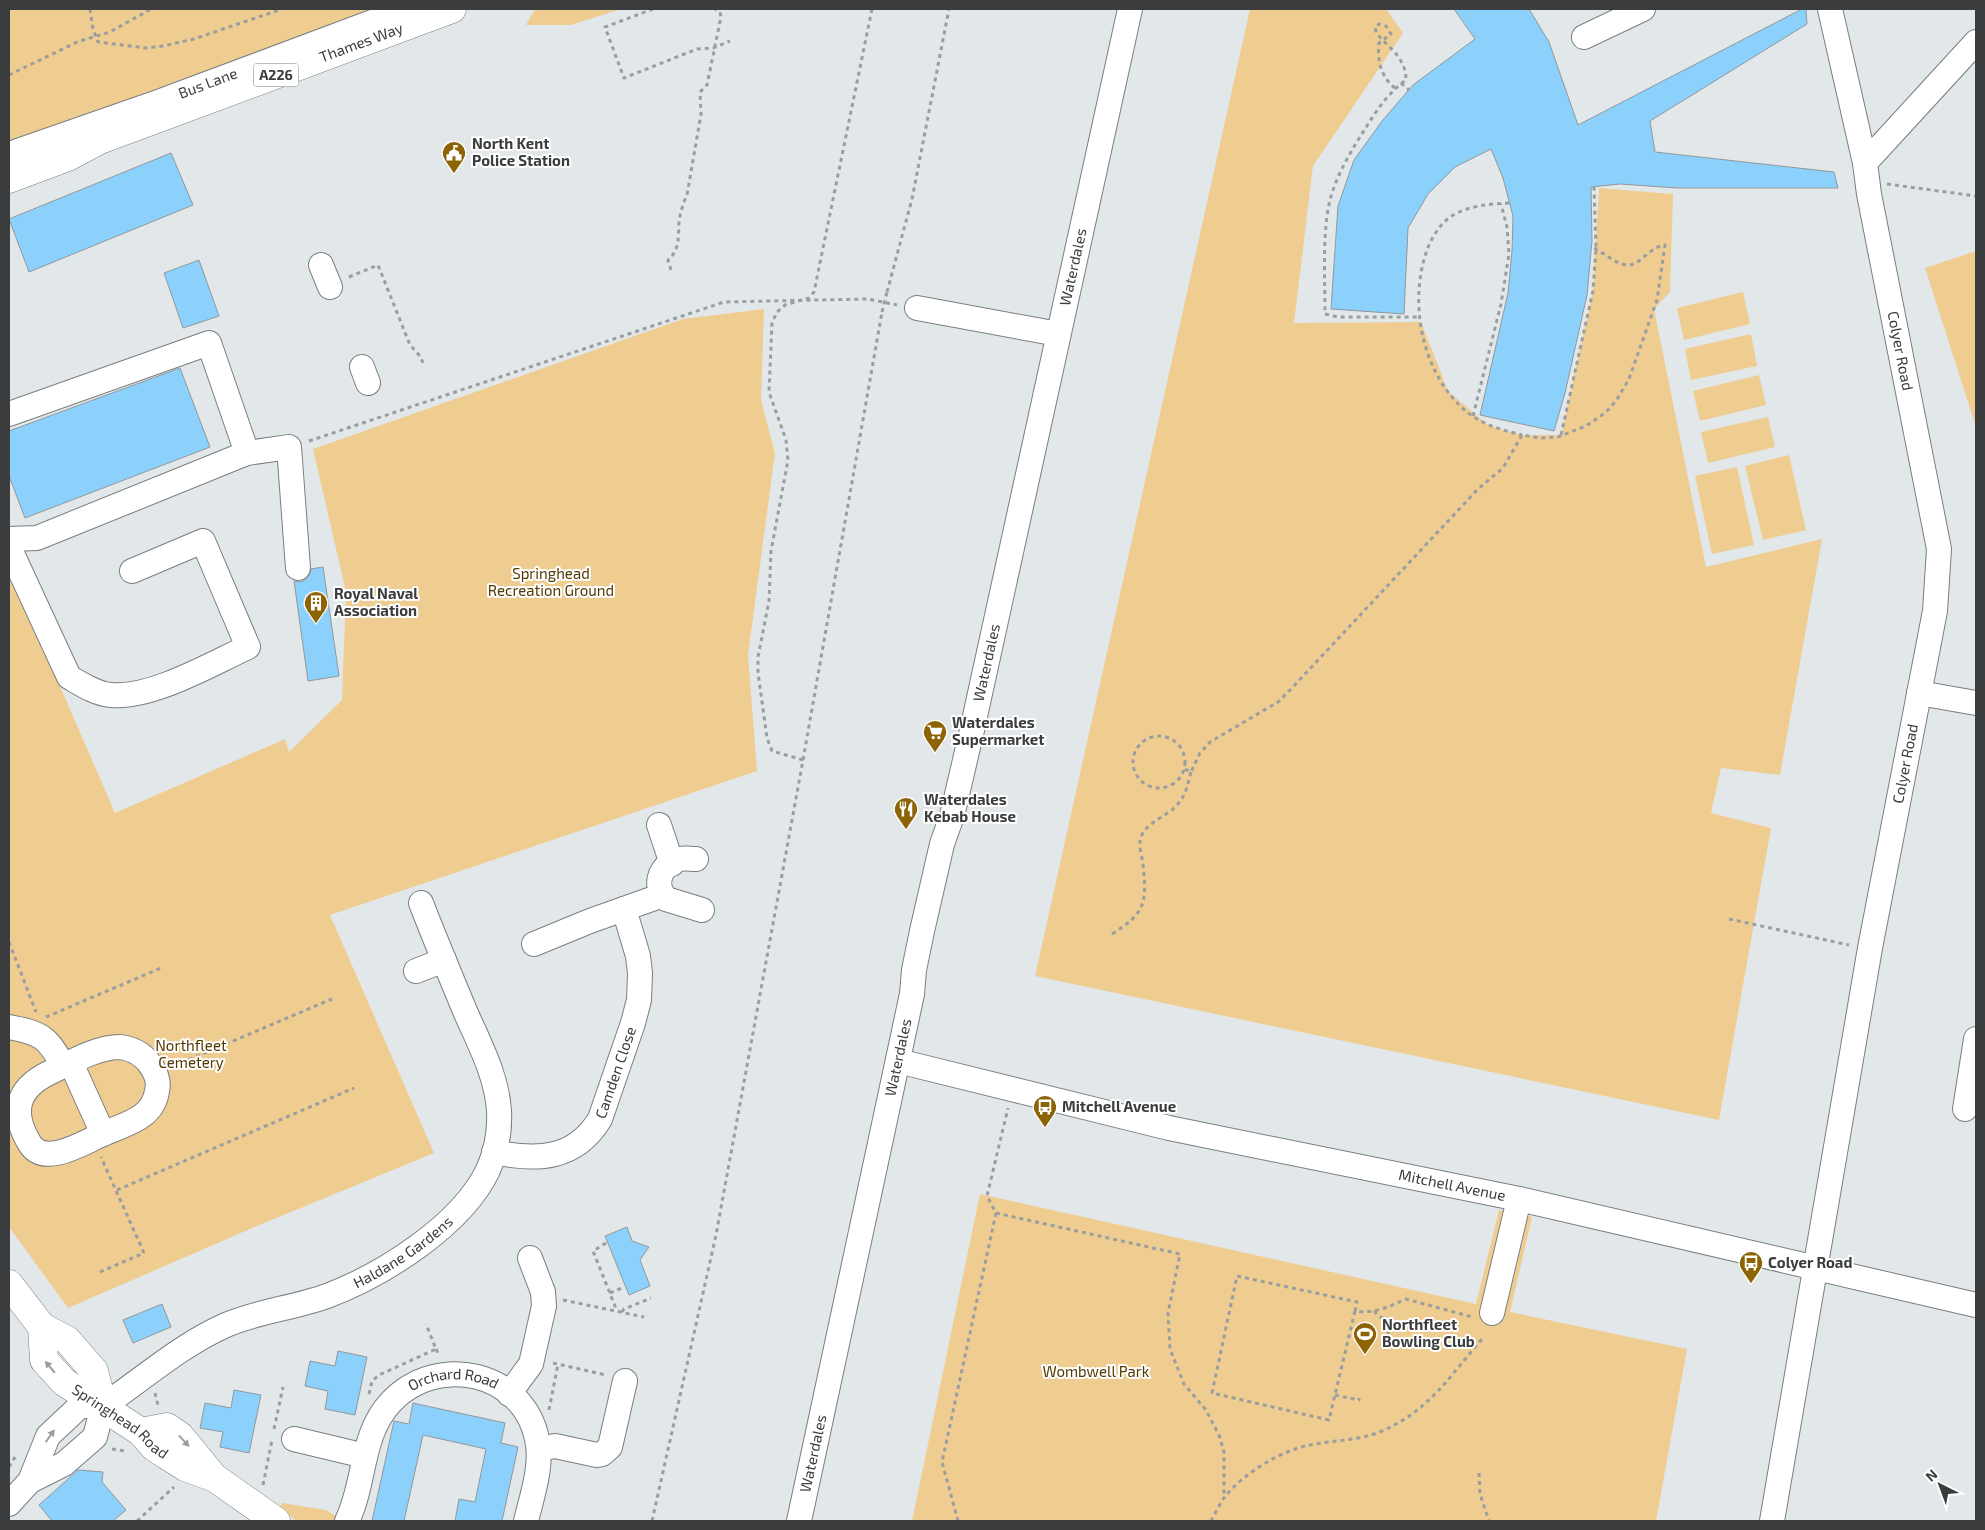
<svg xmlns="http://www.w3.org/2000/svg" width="1985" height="1530" viewBox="0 0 1985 1530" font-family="'Exo 2',sans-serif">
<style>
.green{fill:#efcd91}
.building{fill:#8bd1fc;stroke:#93979a}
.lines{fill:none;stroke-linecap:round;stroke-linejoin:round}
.minor-casing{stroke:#7a7e81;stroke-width:26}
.major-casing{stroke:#7a7e81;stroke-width:29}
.path{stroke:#9a9ea0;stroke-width:3;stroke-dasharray:4 4;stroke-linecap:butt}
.minor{stroke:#fff;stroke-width:24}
.major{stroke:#fff;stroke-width:28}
.path-bridge{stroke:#9a9ea0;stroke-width:3;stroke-dasharray:4 4;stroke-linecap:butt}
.oneway{fill:#9c9e9e}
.labels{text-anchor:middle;stroke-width:4;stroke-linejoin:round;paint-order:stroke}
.shield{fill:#fff;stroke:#757677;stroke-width:1}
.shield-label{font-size:14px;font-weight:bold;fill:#3a3c3d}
.street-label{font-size:15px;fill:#3a3c3d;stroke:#fff}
.poi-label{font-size:15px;font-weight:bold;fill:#3a3c3d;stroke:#fff;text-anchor:start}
.park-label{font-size:15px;fill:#523902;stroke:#fff}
</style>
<rect width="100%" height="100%" fill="#e2e7ea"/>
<!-- green -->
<g class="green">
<path d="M9,9H379L143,98L9,144Z"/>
<path d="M541,9H621L571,25H526L534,11Z"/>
<path d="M1250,9H1386L1403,33L1313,166L1294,323L1421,322L1448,391L1489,426L1522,435H1561L1593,291L1599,188L1673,194L1670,292L1654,309L1706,567L1822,539L1780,775L1721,768L1711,813L1771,828L1719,1120L1035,976Z"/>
<path d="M1976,251V427L1925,268Z"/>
<path d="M1743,292L1750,324L1684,340L1677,308Z"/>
<path d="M764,309L761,400L775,453L748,655L757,771L330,915L434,1153L250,1229L68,1308L9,1227V581L14,580L115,813L285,739L289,752L342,700L346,592L313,449L683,319Z"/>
<path d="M1751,334L1757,366L1691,380L1685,349Z"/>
<path d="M1759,375L1766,405L1700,421L1693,391Z"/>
<path d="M1768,417L1775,447L1708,463L1701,432Z"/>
<path d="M1789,455L1806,530L1763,540L1745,466Z"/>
<path d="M1737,467L1754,545L1712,554L1695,476Z"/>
<path d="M980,1194L1476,1304L1499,1210L1532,1217L1510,1312L1687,1349L1656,1521H912Z"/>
<path d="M282,1503L326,1510L339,1518L336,1521H297L279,1508Z"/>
</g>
<!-- building -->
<g class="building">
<path d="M1454,9H1529L1549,42L1578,125L1802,9H1806L1807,24L1650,121L1655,152L1834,172L1838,188H1677L1620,184L1591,187L1592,241L1587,295L1565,393L1554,431L1480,415L1508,293L1512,251L1513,216L1503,178L1491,149L1455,167L1428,194L1408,228L1404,314L1331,309L1338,206L1354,160L1382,121L1413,85L1475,39Z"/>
<path d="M171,153L193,205L29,272L9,219Z"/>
<path d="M199,260L219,316L183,328L164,273Z"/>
<path d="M180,368L210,447L25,518L9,476V431Z"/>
<path d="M323,567L339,676L308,681L294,581L300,582L305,580L310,574L311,569Z"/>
<path d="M627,1227L632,1241L649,1247L640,1260L650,1286L629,1295L605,1236Z"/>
<path d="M162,1304L171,1327L133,1343L123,1320Z"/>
<path d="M338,1351L367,1357L355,1415L325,1409L328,1391L305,1386L310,1361L335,1366Z"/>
<path d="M234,1390L261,1395L249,1453L220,1447L223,1432L200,1428L205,1403L231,1408Z"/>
<path d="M413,1403L505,1423L501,1443L518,1447L502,1521H455L459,1499L475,1502L486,1449L423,1435L404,1521H372L394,1421L409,1424Z"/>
<path d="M78,1470L103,1472L102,1482L126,1510L113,1521H52L39,1505Z"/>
</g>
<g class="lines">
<!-- minor casing -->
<g class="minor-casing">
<g id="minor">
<path d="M1584,37L1643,9"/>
<path id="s1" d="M9,154L161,101L407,9"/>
<path d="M1865,163L1976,42"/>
<path d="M321,265L330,287"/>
<path d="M917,308L1058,334"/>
<path d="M362,367L368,383"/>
<path d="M9,414L209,343L247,453"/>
<path d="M9,539L37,538L247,453L289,447L298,568"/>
<path d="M9,547L69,677C81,684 96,694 111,695C151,699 211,664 248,647L203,541L132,571"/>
<path d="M1919,693L1976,703"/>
<path d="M659,825L672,864"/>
<path d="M696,859C691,859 685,858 680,859C661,864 652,884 666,899L702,910"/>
<path d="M534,944L590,921L663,895"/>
<path d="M416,971L444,960"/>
<path d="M9,1027C41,1033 48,1037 63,1066"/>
<path d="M120,1047C134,1049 146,1056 153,1069C157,1076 159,1084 157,1091C153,1119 125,1124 103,1134C86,1141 45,1168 30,1144C11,1113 16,1089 49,1073C70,1063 96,1047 120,1047Z"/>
<path id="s2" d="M898,1061L1169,1128L1519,1199L1976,1305"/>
<path d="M71,1063L103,1134"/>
<path d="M1965,1109L1976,1039"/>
<path id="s3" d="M494,1152C537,1161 575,1160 600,1119L633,1023L639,1000L640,973L638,956L624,909"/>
<path d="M1492,1313L1519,1199"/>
<path d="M509,1394L531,1364L544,1306L543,1292L530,1258"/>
<path id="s4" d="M103,1406C144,1378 181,1345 226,1325C258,1311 294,1308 327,1296C383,1275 462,1225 488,1170C496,1152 500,1130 499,1111C497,1076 479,1043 465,1011C450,975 435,939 421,903"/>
<path d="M294,1439L365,1456"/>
<path d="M539,1449L555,1446L597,1455L602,1454L610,1447L625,1381"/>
<path d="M30,1481L64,1464L95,1437L103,1406"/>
<path d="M9,1504L30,1481L48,1436L80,1406H103"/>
<path id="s5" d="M347,1521C366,1482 360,1435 391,1402C437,1353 523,1371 537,1439C543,1465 532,1496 526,1521"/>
<path id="s6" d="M799,1521L912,994L914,970L922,931L942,844L952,816L972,730L1130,9"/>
<path id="s7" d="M1772,1521L1870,948L1935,611L1939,549L1869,194L1865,163L1830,9"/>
</g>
</g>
<!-- major casing -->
<g class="major-casing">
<g id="major">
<path id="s8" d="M9,179L68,157L100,140L452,9"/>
<path id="s9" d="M9,1284L42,1327L44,1360L64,1382L141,1432L154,1447L166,1455L185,1467L215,1478L276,1521"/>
<path d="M42,1327L67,1340L94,1371L103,1406"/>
<path d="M141,1432L167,1427L180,1436L212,1475"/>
</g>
</g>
<!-- path -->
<g class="path">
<path d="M90,9L93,29L98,42L146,48L163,46L194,39L282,9"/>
<path d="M653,9L605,27L624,78L697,49L713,48L730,41"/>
<path d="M9,75L77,42L110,32L151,9"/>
<path d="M1401,83L1409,90"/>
<path d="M1395,88C1381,77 1377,61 1379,43L1391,34L1386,26L1379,24L1375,27C1376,42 1406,51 1406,80C1389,92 1376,111 1365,129C1351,151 1337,174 1330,200C1322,233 1325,280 1325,314L1338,317H1420"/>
<path d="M1887,184L1976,196"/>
<path d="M1509,203C1491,204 1474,205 1457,213C1442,220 1433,235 1427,250C1408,303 1422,375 1467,412C1483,425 1502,430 1522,435"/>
<path d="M671,270L668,260C680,250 678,237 679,222C680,213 683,204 687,195L701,114L700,92L707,85L721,17L720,12L715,9"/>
<path d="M349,277L378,265L410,345L420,356L424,365"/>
<path d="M887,292L912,199L949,9"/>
<path d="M1473,416L1501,304L1509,254L1507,227L1501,204"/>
<path d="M1561,435L1593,291L1596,248L1594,187"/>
<path d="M309,441L724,302L868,299L897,305"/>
<circle cx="1159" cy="762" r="26"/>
<path d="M803,760L772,751L767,738L758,673V657L769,601L771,551L788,460L786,440L769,392L772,323L777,312L785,305L809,298L814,292L872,9"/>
<path d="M1185,769L1191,772L1200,753L1210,742L1278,702L1291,689L1478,489L1503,468L1522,435L1541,438L1558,437L1586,426L1605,413L1616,401L1629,379L1657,300L1665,245C1650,246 1639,267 1627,265C1614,264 1603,251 1591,247"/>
<path d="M1729,919L1849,945"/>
<path d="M1112,934C1146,913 1147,902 1143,864C1142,857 1139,847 1140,841C1143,822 1168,817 1178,804C1186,795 1188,783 1191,772"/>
<path d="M9,942L36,1012"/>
<path d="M46,1017L161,968"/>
<path d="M174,1066L332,999"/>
<path d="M117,1190L354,1088"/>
<path d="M996,1213L1180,1254L1168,1313L1170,1349L1184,1384L1206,1410L1219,1435L1224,1452V1498"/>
<path d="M606,1243L593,1251L615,1306V1311"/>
<path d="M100,1272L144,1253L101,1157"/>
<path d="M610,1293L624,1287"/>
<path d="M563,1300L644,1317"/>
<path d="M1355,1311L1329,1420L1212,1393L1237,1276L1357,1302L1355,1311C1374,1314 1388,1307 1406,1299L1472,1317"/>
<path d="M1374,1311L1380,1317L1391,1320L1387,1339L1384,1338"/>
<path d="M622,1312L624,1309L651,1298"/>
<path d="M436,1349L439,1355"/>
<path d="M553,1363L606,1375"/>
<path d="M155,1393L158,1405"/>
<path d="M369,1394L372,1381L379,1375L436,1349L426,1324"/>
<path d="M1335,1395L1359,1400V1398"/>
<path d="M549,1410L558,1364"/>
<path d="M274,1429L283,1387"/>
<path d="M112,1449L125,1451"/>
<path d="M9,1467L15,1457"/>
<path d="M1479,1473L1480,1494L1489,1521"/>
<path d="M263,1485L272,1440"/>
<path d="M137,1521L174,1487"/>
<path d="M652,1521L716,1235L803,760L882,312"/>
<path d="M958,1521L942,1462L996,1213L987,1196L1008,1108"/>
<path d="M1211,1521C1215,1514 1219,1505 1224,1498C1242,1474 1282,1450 1310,1445C1334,1440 1359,1441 1382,1431C1430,1410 1449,1377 1482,1339"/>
</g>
<!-- minor -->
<use href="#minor" class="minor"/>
<!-- major -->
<use href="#major" class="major"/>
<!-- path-bridge -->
<path class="path-bridge" d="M882,312L887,292"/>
</g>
<!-- one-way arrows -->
<defs><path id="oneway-solid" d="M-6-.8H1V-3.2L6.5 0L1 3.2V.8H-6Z" transform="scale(1.25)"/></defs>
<g class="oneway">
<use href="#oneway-solid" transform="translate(50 1367) rotate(-130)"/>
<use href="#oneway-solid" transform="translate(50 1436) rotate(-55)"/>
<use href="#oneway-solid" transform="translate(184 1441) rotate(48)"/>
</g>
<!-- icons -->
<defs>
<g id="civic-pin" transform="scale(1.25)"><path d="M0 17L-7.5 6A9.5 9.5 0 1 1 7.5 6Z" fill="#8c6405" stroke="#fff"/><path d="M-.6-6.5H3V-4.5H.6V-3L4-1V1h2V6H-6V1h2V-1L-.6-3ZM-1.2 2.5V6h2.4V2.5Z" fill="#fff"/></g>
<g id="building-pin" transform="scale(1.25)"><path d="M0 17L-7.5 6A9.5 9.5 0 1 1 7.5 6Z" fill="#8c6405" stroke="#fff"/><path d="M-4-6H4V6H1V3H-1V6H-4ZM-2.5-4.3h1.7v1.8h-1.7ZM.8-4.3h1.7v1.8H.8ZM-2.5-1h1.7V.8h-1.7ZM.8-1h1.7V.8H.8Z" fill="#fff"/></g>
<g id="supermarket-pin" transform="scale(1.25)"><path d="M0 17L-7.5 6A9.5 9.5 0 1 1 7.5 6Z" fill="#8c6405" stroke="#fff"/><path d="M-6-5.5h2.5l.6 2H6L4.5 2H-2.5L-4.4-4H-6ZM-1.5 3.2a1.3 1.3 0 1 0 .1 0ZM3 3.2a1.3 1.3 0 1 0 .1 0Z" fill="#fff"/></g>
<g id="restaurant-pin" transform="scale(1.25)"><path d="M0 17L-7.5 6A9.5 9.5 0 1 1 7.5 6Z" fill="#8c6405" stroke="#fff"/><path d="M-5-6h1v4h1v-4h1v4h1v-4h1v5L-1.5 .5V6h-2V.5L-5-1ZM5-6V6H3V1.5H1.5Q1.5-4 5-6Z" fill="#fff"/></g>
<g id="bus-pin" transform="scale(1.25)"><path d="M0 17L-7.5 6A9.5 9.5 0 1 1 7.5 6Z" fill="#8c6405" stroke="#fff"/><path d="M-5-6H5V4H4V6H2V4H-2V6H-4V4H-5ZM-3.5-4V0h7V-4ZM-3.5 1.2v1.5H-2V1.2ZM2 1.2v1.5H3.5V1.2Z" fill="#fff"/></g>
<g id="stadium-pin" transform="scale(1.25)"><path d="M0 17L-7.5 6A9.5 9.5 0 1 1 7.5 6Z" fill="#8c6405" stroke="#fff"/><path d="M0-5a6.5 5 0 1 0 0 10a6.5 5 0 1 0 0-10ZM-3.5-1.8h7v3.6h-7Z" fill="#fff"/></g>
</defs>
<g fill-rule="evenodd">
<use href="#civic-pin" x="454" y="153"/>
<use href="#building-pin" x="316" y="603"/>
<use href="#supermarket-pin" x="935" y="732"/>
<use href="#restaurant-pin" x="906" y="809"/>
<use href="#bus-pin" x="1045" y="1107"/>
<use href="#bus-pin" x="1751" y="1263"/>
<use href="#stadium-pin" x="1365" y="1334"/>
</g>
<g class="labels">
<!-- shield labels -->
<rect class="shield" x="253.5" y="63.5" width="45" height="23" rx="4"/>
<g class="shield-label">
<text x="276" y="80">A226</text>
</g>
<!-- street labels -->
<g class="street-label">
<text dy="5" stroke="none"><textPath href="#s8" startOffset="378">Thames Way</textPath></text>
<text dy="5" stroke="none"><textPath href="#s1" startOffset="211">Bus Lane</textPath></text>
<text dy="5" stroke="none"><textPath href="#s6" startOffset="1284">Waterdales</textPath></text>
<text transform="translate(1900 351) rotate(79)" y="5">Colyer Road</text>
<text dy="5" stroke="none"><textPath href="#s6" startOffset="879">Waterdales</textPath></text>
<text dy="5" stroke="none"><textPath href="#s7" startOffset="769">Colyer Road</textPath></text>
<text dy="5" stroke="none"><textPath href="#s6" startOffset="474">Waterdales</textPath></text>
<text dy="5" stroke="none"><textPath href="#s3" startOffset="169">Camden Close</textPath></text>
<text dy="5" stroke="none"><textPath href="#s2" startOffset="568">Mitchell Avenue</textPath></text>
<text dy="5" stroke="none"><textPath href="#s4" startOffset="341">Haldane Gardens</textPath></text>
<text dy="5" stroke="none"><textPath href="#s5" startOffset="198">Orchard Road</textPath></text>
<text dy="5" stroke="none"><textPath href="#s9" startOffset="186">Springhead Road</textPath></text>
<text dy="5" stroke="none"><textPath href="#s6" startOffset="69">Waterdales</textPath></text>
</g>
<!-- poi labels -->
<g class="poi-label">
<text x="472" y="149">North Kent<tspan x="472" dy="17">Police Station</tspan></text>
<text x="334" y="599">Royal Naval<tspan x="334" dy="17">Association</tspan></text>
<text x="952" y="728">Waterdales<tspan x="952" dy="17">Supermarket</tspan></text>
<text x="924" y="805">Waterdales<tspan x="924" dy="17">Kebab House</tspan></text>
<text x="1062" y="1112">Mitchell Avenue</text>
<text x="1768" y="1268">Colyer Road</text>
<text x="1382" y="1330">Northfleet<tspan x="1382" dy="17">Bowling Club</tspan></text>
</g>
<!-- park labels -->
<g class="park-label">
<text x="551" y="579">Springhead<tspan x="551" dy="17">Recreation Ground</tspan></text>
<text x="191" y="1051">Northfleet<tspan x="191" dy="17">Cemetery</tspan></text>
<text x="1096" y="1377">Wombwell Park</text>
</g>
</g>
<!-- border -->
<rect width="1985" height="1530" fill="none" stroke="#3a3c3d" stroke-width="20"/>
<!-- north arrow -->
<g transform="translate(1940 1485) rotate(318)" stroke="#ffffff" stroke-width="4" paint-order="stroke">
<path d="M0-4L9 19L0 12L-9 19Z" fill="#3a3c3d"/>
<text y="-8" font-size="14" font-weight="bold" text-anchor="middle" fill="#3a3c3d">N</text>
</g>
</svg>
